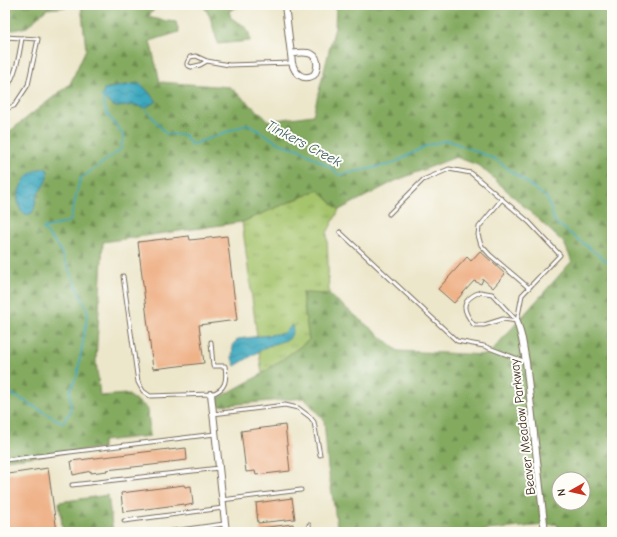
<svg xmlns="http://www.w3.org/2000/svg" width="617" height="537" viewBox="0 0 617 537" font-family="'Comic Neue',sans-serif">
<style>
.grass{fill:url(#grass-tufts);stroke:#707745}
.forest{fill:url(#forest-firs);stroke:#606a3f;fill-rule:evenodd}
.water{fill:url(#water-waves);stroke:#3c696e}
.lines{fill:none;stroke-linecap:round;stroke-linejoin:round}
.stream{stroke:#3ea8be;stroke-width:1.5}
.building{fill:#efb38a}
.service-casing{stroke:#796c5a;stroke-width:5}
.minor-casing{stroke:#796c5a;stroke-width:8}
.service{stroke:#fff;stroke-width:3}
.minor{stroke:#fff;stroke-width:6}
.labels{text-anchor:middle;stroke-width:4;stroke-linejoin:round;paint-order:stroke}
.street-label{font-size:13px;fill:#3b2a1e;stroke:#fdfcf7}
.water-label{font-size:14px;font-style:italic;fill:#3c5c5e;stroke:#fdfcf7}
</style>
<defs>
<pattern id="grass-tufts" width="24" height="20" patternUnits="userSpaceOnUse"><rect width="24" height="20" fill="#a5c46c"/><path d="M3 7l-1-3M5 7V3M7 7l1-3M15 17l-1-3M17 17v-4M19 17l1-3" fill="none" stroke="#889f58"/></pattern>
<pattern id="forest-firs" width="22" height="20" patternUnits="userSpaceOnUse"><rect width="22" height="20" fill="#84aa60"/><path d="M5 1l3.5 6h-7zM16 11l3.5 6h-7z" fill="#6d8b4f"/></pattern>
<pattern id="water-waves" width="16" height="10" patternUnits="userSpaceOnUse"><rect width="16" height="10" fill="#3ea8be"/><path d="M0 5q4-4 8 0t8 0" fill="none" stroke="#35899a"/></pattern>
</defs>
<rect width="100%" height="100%" fill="#fdfcf7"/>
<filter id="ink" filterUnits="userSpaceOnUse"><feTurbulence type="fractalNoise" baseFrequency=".025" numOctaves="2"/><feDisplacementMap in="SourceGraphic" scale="8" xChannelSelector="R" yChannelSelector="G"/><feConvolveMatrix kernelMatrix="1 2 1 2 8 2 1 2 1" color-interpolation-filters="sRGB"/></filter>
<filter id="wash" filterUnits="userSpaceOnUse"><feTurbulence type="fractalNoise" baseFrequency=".012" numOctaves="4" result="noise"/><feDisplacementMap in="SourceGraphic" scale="16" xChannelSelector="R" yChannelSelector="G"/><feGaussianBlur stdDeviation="0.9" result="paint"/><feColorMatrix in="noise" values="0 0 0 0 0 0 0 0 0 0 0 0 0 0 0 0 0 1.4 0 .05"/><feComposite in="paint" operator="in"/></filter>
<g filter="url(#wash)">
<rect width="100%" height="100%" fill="#ece6ca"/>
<!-- grass -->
<path class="grass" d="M318,190L339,210L327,233L329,294L302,293L310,340L262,374L242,222Z"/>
<!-- forest -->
<g class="forest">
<path d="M5,5H68V7L47,9L27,27L14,30L5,29Z"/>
<path d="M81,5H158L148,17L161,20L176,22L179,32L150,41L160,82L230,87L269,121L313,115L335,27L336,5H612V532H559L557,524L465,532H338L328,468L324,420L304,398L216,406L217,399L262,374L309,340L302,293L329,294L398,351L488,355L572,261L564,243L480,166L456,157L395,181L339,210L318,190L242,222L103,242L96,361L100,396L127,394L146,407L148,410L150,436L103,441V448L5,460V205L6,203L5,135L70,84L86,49ZM133,84H141L156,101L145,108L134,105L116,107L104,89ZM559,479H583V503H559Z"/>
<path d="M203,5H242L229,11L231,18C243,25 250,27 250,41L218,44L210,17Z"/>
<path d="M108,495L113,532H63L59,502Z"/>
</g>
<!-- water -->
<g class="water">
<path d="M133,84H141L157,101L145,108L134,105L116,107L102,97L104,89Z"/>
<path d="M44,168L48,170C48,181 43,186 38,194C35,200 36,207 32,213L27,215L21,211C20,208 19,205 18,202C17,186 28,170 44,168Z"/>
<path d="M292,325L293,332L289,339L268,346L235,366L232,358L233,344L238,339L284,333Z"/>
</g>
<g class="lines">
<!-- stream -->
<g class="stream">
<path d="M145,108L166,134L185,135L191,145L248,124L280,144L299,149L331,168L339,175L392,164L426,146L447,140L495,159L547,198L555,222L612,265"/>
<path d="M5,390L63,423L71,410L70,390L77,376L88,312L59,248L43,228L58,225L70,221L80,179L120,150L124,136L106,112L102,97"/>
</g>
</g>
<g id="blocks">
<!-- building -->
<g class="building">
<path d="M189,236L190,240L227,236L237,320L199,325L204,363L153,369L138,242Z"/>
<path d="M480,251L505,274L493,288L483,279L481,284L474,281L454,303L438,289L467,257L471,261Z"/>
<path d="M285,425L290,471L256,475L255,471L246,472L241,431Z"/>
<path d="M186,448L187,460L170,462V463L106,470L107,471L91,473V471L73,475L71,461L169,449V450Z"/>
<path d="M48,468L57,532H5V476H8V474Z"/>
<path d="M184,485L185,487L191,486L193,504L184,506V504L123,512L121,493Z"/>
<path d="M292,498L295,519L258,523L256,503Z"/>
<path d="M293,524L294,532H260V528Z"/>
</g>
</g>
</g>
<g filter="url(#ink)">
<use href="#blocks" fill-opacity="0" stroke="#796c5a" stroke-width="1"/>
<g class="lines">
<!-- service casing -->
<g class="service-casing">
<g id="service">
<path d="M5,37L38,39L28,85L14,106L5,109"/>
<path d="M207,61L200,65L191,67L187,65V63L190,57L196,56L207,61L229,65L292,63"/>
<path d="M5,91C16,75 19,57 22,38"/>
<path d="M502,199L479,227L478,235L481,245L490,255L529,288"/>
<path d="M389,214L423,180L449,169L471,173L529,222L560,255L522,295L517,321"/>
<path d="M340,232L457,341L484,346L526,362"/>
<path d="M123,276L138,382L143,391L150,396L211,394C226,390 227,380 225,366H213L211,342"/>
<path d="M480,292L492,294L517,321L503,319L484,325H474C461,309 461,300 480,292Z"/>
<path d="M213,414L285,405L298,408L310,417L314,422L320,455"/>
<path d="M5,460L215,434"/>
<path d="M72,485L219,468"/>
<path d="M222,500L301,490"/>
<path d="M124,521L223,508"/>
<path d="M309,525L310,532"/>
<path d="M165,532L224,524"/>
</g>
</g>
<!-- minor casing -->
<g class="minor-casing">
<g id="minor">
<path d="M285,5L292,63C295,74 303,81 314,75C319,67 319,55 308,53C302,52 296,53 291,54"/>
<path d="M517,321L522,339L526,362L545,532"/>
<path d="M211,394L226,532"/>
</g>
</g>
<!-- service -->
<use href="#service" class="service"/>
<!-- minor -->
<use href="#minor" class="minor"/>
</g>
</g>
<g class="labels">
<!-- street labels -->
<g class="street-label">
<text transform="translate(522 427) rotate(-97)" y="5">Beaver Meadow Parkway</text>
</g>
<!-- water labels -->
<g class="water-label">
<text transform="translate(304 143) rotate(28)" y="5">Tinkers Creek</text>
</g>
</g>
<!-- margin -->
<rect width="617" height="537" fill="none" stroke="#fdfcf7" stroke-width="20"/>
<!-- north arrow -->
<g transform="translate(571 491) rotate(262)"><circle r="19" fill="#fdfcf7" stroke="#afa8a0"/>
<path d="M0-3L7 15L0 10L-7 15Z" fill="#c8321e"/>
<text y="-6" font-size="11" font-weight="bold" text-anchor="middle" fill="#3b2a1e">N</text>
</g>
</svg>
